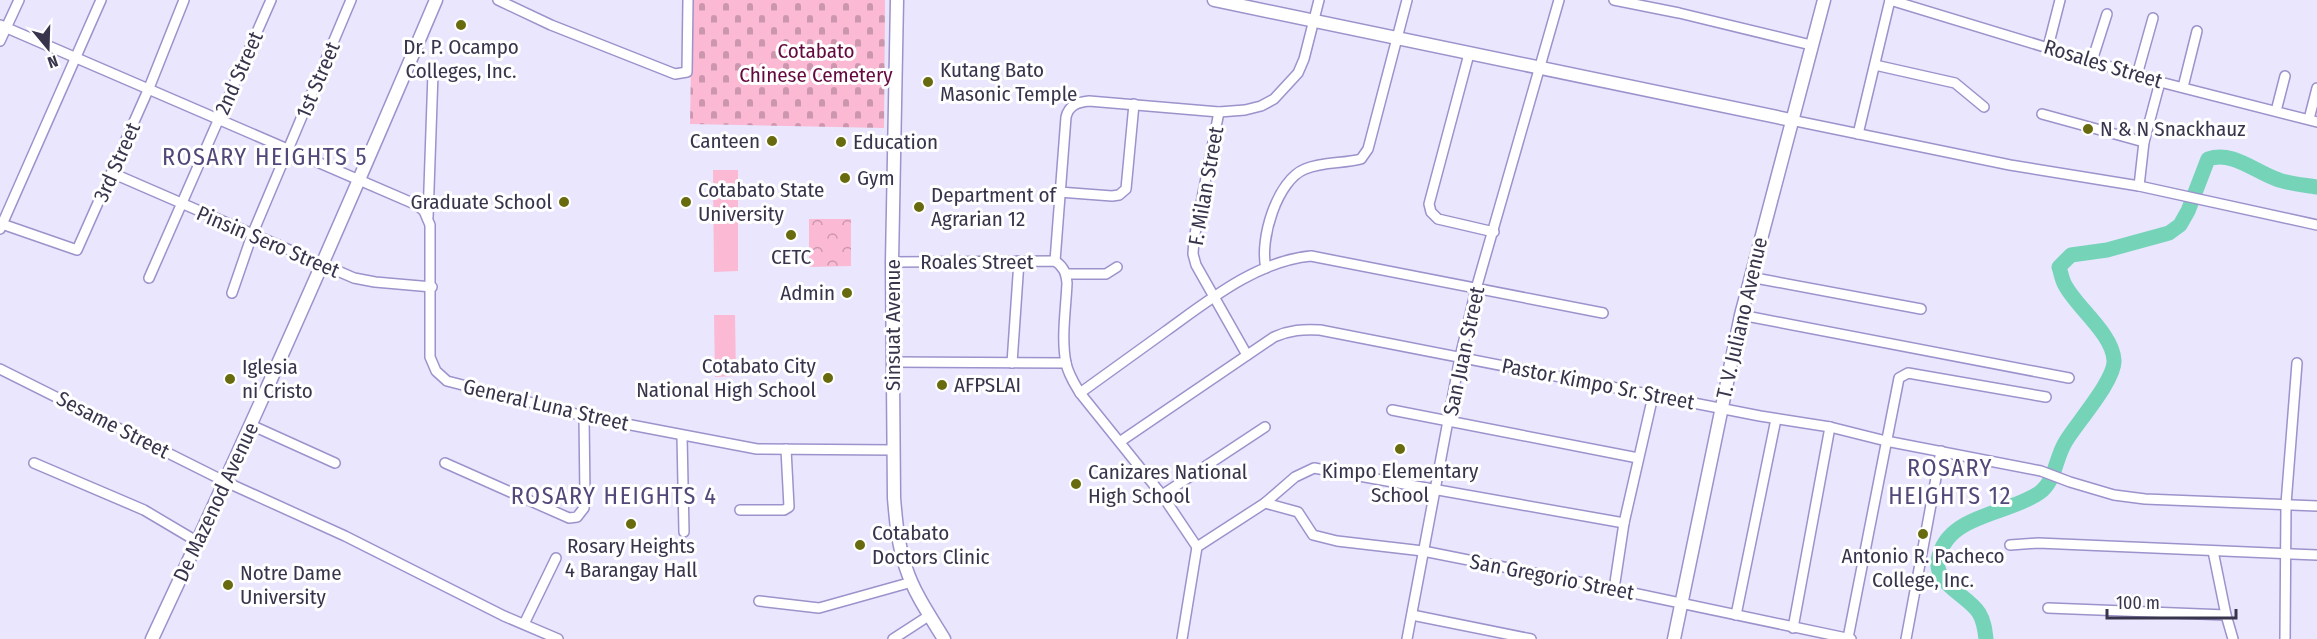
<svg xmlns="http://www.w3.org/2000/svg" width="2317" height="639" viewBox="0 0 2317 639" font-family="'Fira Sans Condensed',sans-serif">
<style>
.cemetery{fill:url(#cemetery-stones)}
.park{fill:url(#park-crowns)}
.garden{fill:#fbb9d4}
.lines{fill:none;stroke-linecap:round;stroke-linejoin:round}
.river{stroke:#75d4b8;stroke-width:15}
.minor-casing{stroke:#9d92cb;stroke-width:12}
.major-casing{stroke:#9d92cb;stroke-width:15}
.minor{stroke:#fff;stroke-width:9}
.major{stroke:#fff;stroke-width:12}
.poi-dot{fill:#676b0d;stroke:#fff;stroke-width:2}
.labels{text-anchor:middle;stroke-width:6;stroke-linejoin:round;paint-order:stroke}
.poi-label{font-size:21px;fill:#38344c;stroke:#fff;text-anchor:start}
.park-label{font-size:21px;fill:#64083d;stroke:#fff}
.street-label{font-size:21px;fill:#38344c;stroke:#fff}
.quarter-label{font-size:24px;letter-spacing:1.5px;fill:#53487a;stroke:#fff}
</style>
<defs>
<pattern id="cemetery-stones" width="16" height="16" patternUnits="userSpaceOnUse" patternTransform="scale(1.5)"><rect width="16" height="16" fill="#fbb9d4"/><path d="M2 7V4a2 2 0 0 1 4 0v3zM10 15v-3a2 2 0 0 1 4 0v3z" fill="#cc97ae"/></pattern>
<pattern id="park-crowns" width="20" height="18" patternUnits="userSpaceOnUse" patternTransform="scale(1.5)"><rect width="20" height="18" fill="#fbb9d4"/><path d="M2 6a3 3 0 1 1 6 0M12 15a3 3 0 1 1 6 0" fill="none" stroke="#cc97ae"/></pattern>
</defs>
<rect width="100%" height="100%" fill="#e9e6fe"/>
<!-- cemetery -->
<path class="cemetery" d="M692,0H885L884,128L690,124Z"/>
<!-- park -->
<path class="park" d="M809,219H851V266L809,267Z"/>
<!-- garden -->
<g class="garden">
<path d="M713,170H738V271L714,272Z"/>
<path d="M714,315H735L736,376L715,377Z"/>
</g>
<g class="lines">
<!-- river -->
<path class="river" d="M1986,639C1985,630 1984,621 1979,613C1969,596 1935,585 1938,561C1945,514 2008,515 2039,493C2056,481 2055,458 2066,441C2076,424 2116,379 2114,360C2112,333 2077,308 2065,285C2062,280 2061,273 2059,267L2071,255L2107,250L2169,233L2180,225L2188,211L2208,159C2233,150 2256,173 2279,180C2291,184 2305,185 2317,187"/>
<!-- minor casing -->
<g class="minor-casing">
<g id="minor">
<path d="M498,0L551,25L675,74L687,72L688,0"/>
<path d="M1614,0L1679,13L1811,45"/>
<path d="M1890,0L2160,82L2317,122"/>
<path d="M0,25L417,205L424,211L430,225V357L436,371L447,381L584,416L757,449L893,450"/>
<path d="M0,41L19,0"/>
<path d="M2048,47L2060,0"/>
<path d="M1469,54L1429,204L1431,212L1438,219L1494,232"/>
<path d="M2092,61L2107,14"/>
<path d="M1875,65L1955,83L1984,107"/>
<path d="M2137,75L2153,18"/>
<path d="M2183,87L2197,31"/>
<path d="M2276,111L2285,76"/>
<path d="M1219,112L1194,239L1193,254L1196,265L1247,355"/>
<path d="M2042,114L2144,142"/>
<path d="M2309,119L2317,88"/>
<path d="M1791,120L2010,165L2139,186L2317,225"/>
<path d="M1858,134L1890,0"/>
<path d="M112,173L354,278L375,282L432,287"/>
<path d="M2139,186L2144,142L2160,82"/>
<path d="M1059,192L1112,196L1119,195L1126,189L1134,104"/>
<path d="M428,217L433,73"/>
<path d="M2,224L77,250L149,88L184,0"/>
<path d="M0,229L101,0"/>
<path d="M1055,261L1066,117C1069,105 1078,102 1089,101L1219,112L1245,110L1261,106L1274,99L1298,73L1304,59L1319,0"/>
<path d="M892,262L1055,261C1064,267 1066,273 1067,283C1066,308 1061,338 1066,363C1068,374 1074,383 1080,393L1162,495L1197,547"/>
<path d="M1266,268C1259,240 1277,180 1305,169C1324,161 1342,164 1361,159L1368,149L1407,0"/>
<path d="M1066,274H1106L1117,267"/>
<path d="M1750,277L1921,309"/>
<path d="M149,278L271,0"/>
<path d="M232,293L252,235L351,0"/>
<path d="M1741,315L2069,378"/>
<path d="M893,362L1066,363"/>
<path d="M1012,363L1019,261"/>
<path d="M0,369L226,482L345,536L504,616L558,639"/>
<path d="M1080,393C1109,372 1137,352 1166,331C1209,300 1257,261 1311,256L1603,313"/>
<path d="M1392,410L1638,458"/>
<path d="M251,425L335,463"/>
<path d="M682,436L684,532"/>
<path d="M1121,441L1274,337C1290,330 1303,329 1320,330L1760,416L1830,427L1886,441L2041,471L2070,482L2114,495L2145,499L2317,506"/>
<path d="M34,463L144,510L198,542"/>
<path d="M445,463L569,518L577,517L584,508L585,497L584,416"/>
<path d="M1162,495L1265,427"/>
<path d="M1265,503L1298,512L1313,535L1337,541L1423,551L1614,589L1851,639"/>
<path d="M740,510H784L789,507L786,449"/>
<path d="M2010,545L2038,543L2317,555"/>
<path d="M2213,551L2226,615L2233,639"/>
<path d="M1614,589L1624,523L1653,396"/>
<path d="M759,601L819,608L912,582"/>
<path d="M2048,608L2226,615"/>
<path d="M1412,615L1531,639"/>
<path d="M1736,615L1776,419"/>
<path d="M524,624L556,558"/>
<path d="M1793,628L1830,427"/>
<path d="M1848,638L1899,378L1908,373L2046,397"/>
<path d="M893,639L930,615"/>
<path d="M1182,639L1197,547L1265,503L1295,477L1314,468L1624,523"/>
<path d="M1407,639L1460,357L1476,289L1559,0"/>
<path d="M1906,639L1941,451"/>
<path d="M2285,639L2286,504L2297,363"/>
</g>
</g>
<!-- major casing -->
<g class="major-casing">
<g id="major">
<path d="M897,0L892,262L894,498C896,522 898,545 906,568C914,593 930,616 944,639"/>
<path d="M1214,0L1791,120"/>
<path d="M152,639C251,428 345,215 436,0"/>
<path d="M1674,639L1741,315L1824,0"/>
</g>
</g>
<!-- minor -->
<use href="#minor" class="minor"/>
<!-- major -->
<use href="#major" class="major"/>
</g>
<!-- markers -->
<g class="poi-dot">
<circle cx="461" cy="25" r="6"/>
<circle cx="928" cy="82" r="6"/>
<circle cx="2088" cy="129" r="6"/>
<circle cx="772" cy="141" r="6"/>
<circle cx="841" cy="142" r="6"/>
<circle cx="845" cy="178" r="6"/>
<circle cx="564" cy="202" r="6"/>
<circle cx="686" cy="202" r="6"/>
<circle cx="919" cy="207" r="6"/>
<circle cx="791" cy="235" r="6"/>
<circle cx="847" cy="293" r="6"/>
<circle cx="828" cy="378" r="6"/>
<circle cx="230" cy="379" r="6"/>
<circle cx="942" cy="385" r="6"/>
<circle cx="1400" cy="449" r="6"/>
<circle cx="1076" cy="484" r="6"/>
<circle cx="631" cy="524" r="6"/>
<circle cx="1923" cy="534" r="6"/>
<circle cx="860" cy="545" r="6"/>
<circle cx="228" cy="585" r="6"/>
</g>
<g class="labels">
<!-- poi labels -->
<g class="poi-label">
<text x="461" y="54" text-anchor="middle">Dr. P. Ocampo<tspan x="461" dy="24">Colleges, Inc.</tspan></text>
<text x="940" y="77">Kutang Bato<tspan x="940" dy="24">Masonic Temple</tspan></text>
<text x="2100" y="136">N &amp; N Snackhauz</text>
<text x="760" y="148" text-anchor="end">Canteen</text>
<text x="853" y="149">Education</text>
<text x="857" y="185">Gym</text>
<text x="698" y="197">Cotabato State<tspan x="698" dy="24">University</tspan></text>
<text x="931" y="202">Department of<tspan x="931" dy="24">Agrarian 12</tspan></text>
<text x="552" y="209" text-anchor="end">Graduate School</text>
<text x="791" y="264" text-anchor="middle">CETC</text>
<text x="835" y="300" text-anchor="end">Admin</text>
<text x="816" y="373" text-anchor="end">Cotabato City<tspan x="816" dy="24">National High School</tspan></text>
<text x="242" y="374">Iglesia<tspan x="242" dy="24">ni Cristo</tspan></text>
<text x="954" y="392">AFPSLAI</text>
<text x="1400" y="478" text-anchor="middle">Kimpo Elementary<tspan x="1400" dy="24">School</tspan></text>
<text x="1088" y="479">Canizares National<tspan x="1088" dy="24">High School</tspan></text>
<text x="872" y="540">Cotabato<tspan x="872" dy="24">Doctors Clinic</tspan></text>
<text x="631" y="553" text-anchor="middle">Rosary Heights<tspan x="631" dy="24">4 Barangay Hall</tspan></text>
<text x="1923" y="563" text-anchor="middle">Antonio R. Pacheco<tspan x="1923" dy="24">College, Inc.</tspan></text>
<text x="240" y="580">Notre Dame<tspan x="240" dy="24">University</tspan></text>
</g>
<!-- park labels -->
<g class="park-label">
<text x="816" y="58">Cotabato<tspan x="816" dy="24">Chinese Cemetery</tspan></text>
</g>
<!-- street labels -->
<g class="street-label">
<text transform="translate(2103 64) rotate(17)" y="7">Rosales Street</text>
<text transform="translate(239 73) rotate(-66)" y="7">2nd Street</text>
<text transform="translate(318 80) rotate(-67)" y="7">1st Street</text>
<text transform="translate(117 162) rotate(-66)" y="7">3rd Street</text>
<text transform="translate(1206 186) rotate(-80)" y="7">F. Milan Street</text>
<text transform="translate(268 242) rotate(23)" y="7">Pinsin Sero Street</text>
<text x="977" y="269">Roales Street</text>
<text transform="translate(1742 318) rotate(-77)" y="7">T. V. Juliano Avenue</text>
<text transform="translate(893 325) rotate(-90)" y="7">Sinsuat Avenue</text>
<text transform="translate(1464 351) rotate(-78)" y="7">San Juan Street</text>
<text transform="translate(1598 384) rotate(11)" y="7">Pastor Kimpo Sr. Street</text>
<text transform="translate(546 405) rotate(13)" y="7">General Luna Street</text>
<text transform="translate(113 425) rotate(27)" y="7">Sesame Street</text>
<text transform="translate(216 502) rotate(-65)" y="7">De Mazenod Avenue</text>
<text transform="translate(1552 577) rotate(11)" y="7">San Gregorio Street</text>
</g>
<!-- quarter labels -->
<g class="quarter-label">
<text x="265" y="165">ROSARY HEIGHTS 5</text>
<text x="1950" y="476">ROSARY<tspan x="1950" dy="28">HEIGHTS 12</tspan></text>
<text x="614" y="504">ROSARY HEIGHTS 4</text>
</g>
</g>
<!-- north arrow -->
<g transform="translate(48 48) rotate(161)" stroke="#ffffff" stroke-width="4.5" paint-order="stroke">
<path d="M0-4.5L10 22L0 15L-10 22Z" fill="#38344c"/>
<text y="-9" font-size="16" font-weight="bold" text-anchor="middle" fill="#38344c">N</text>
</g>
<!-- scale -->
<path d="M2107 609v9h129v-9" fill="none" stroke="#38344c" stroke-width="3"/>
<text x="2116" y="609" font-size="18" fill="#38344c" stroke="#ffffff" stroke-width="4.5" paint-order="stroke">100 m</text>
</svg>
